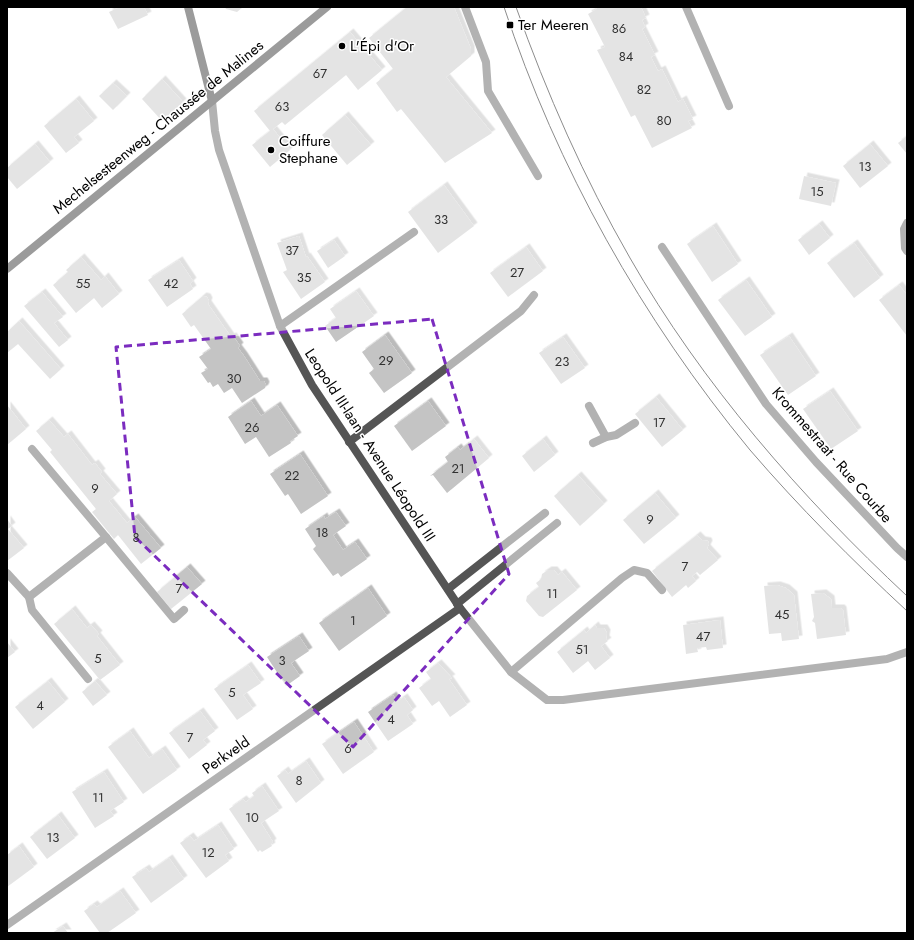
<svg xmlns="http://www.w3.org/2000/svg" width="914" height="940" viewBox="0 0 914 940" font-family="Jost,sans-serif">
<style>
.building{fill:#c4c4c4;filter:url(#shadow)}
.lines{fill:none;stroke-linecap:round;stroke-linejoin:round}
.lane{stroke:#555;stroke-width:8}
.street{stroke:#555;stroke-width:8}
.secondary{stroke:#222;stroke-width:8}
.tram{stroke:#000;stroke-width:1}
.marked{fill:none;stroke:#7b2cbf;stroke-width:3;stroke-dasharray:8 5;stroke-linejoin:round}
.poi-dot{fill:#000;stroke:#fff;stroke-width:1.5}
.labels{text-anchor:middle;stroke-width:3;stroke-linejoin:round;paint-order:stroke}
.number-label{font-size:13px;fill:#313131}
.poi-label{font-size:15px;fill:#000;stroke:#fff;text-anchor:start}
.street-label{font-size:15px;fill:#000;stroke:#fff}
</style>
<defs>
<filter id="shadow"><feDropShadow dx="3.5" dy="-3.5" stdDeviation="0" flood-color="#0004"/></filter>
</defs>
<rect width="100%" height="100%" fill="#fff"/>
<!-- building -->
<g class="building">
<path d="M120,7H144L148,15L118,29L109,12Z"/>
<path d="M225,7H243L237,12L226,9Z"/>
<path d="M407,7H454L471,49V56L446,77L492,133L445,163L401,109L397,112L376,83L393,69L369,38Z"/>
<path d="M596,7H641L646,18L642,20L645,27L642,29L655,55L651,57L658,71L662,69L678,102L683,99L693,119L688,121L692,128L652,148L635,115L631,117L597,50L605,47L588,14L597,9Z"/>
<path d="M350,32L382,70L358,90L346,75L285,125L282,122L273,129L290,150L270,167L252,145L270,131L254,111Z"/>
<path d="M162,79L183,102L162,121L142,99Z"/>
<path d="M113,83L127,96L113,110L99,96Z"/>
<path d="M76,99L94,121L74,137L79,143L66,153L44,126Z"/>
<path d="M345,115L371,145L347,165L322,135Z"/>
<path d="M907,136V154L898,143Z"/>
<path d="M35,144L50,162L17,189L7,177V168Z"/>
<path d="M870,144L888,166L860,188L843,166Z"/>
<path d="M804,176L836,183L831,206L799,199Z"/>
<path d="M444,185L474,226L438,253L408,212Z"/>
<path d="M819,224L830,238L809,255L798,240Z"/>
<path d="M713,226L738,264L712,282L687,244Z"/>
<path d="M299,236L306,257L307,256L325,282L301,299L283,272L287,270L277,243Z"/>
<path d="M334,240L345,256L328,268L317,251Z"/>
<path d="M854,243L880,278L854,298L827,263Z"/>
<path d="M526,247L543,271L508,297L490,273Z"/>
<path d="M81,257L101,280L105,276L119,294L102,308L94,298L76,313L53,285L68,272L66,270Z"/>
<path d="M179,260L193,281L190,284L193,289L167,307L148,280Z"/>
<path d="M746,280L772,317L745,336L718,300Z"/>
<path d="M899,285L907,295V336L879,300Z"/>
<path d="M356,291L374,316L336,342L325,326L336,318L330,309Z"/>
<path d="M42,292L63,317L54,323L68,340L59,347L24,306Z"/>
<path d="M203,296L207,297L209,301L208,304L231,337L233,336L240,346L238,348L244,356L260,381H264L266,385L265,388L242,403L232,388L224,393L218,384L213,387L210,382L208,383L201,373L208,369L199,357L211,349L194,325L191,327L182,314Z"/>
<path d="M19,321L61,369L50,379L18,344L7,353V332Z"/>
<path d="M385,335L412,373L384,393L369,373L374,369L362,352Z"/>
<path d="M789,336L816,376L788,395L760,355Z"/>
<path d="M563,337L585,368L561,384L539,353Z"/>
<path d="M830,391L858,431L831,449L803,409Z"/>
<path d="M656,397L683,430L662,447L635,414Z"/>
<path d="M251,401L261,416L277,405L298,436L290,441L291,443L269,457L256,437L245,444L228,417Z"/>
<path d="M428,401L446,426L412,451L394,426Z"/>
<path d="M7,405L26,429L7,445Z"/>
<path d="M49,420L64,437L68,434L92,465L95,463L102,472L100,474L117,494L109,501L127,523L135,517L161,548L141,564L118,535L114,539L92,512L96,509L50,452L52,450L36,431Z"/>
<path d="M474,439L489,458L447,493L433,475L430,476L448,462L445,457L458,447L460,450Z"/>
<path d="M543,439L555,455L534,472L522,456Z"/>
<path d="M300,454L328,496L301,514L288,494L285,496L270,474Z"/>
<path d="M578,475L604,504L580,526L554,496Z"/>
<path d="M655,493L676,518L644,544L623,520Z"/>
<path d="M336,512L346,526L333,535L343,550L355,542L367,559L341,577L338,573L333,576L313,549L316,546L305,529L324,516L325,519Z"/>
<path d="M7,519L12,526L8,529L24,548L7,561Z"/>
<path d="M697,535L702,540L708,541L709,544L707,548L718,560L700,575L697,572L692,576L696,581L688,588L686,585L672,597L652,571Z"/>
<path d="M187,567L202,584L171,609L157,592Z"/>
<path d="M548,570H554L558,575L562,572L577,590L543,617L539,616L526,601L527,596L539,587L536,583L541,579L542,574Z"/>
<path d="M777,585L786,588L794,595L799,639L782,641L781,633L769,634L764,586Z"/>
<path d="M368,588L387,616L339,651L319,623Z"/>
<path d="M823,593L831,599L832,608H841L843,610L846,635L817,639L815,623L812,621L814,617L811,594Z"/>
<path d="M72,609L87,628L91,625L99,634L97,636L120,665L100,680L54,624Z"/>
<path d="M720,620L723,648L707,650L706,647L697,648L698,652L686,654L683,625Z"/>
<path d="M595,625L597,628H604L607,633L606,639L608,641L601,646L610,658L595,670L588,661L573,673L557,652L584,630L586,633Z"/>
<path d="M299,636L309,651L291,663L300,676L286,686L267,657Z"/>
<path d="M7,642L15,652L7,658Z"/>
<path d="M438,663L452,678L449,679L467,705L450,717L439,701L432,706L419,688L431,679L426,672Z"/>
<path d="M248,665L261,683L243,695L253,709L237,720L214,689Z"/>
<path d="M48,681L65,702L33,729L15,707Z"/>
<path d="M95,681L107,695L93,706L82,692Z"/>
<path d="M393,695L397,702L404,697L413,710L407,715L413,724L388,741L368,712Z"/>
<path d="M200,711L215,731L203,740L207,745L189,759L169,733Z"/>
<path d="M354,722L374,752L343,774L322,744Z"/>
<path d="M130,731L149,758L162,749L177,770L143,794L108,747Z"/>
<path d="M306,761L321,783L296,803L277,776L285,770L288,774Z"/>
<path d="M104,772L124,802L110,811L114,816L95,828L72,792Z"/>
<path d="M262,786L279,811L261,823L273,842L271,844L272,846L262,852L260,850L258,852L229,809L243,799L246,802L254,796L252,793Z"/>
<path d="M58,815L75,838L47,859L30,837Z"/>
<path d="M218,825L234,849L225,855L229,861L206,878L180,843L190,836L194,841Z"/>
<path d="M19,846L34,867L7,887V855Z"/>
<path d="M169,858L184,879L151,903L132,877L146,868L149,872Z"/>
<path d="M120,891L136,913L107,933H100L84,911L94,904L97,907Z"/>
<path d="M63,926L68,933H52Z"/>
</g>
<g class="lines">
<!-- lane -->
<g class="lane">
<path d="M465,7L486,62L488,91L538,176"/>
<path d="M686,7L729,106"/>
<path d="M662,247L766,404L816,462L897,548L907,557"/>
<path d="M280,326L414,232"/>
<path d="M589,406L606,437"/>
<path d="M349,442L521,311L534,295"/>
<path d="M593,443L606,437L616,435L635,423"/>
<path d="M106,537L174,619L184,610"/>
<path d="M448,589L545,513"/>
<path d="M29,597L32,610L88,679"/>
<path d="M457,604L557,523"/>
<path d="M511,672L622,578L634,570L647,573L662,590"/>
</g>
<!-- street -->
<g class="street">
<path d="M212,101L215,131L219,150L280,326L312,385L460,608L511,672L547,700H563L887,659L907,652"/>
<path d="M907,223L904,229L905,248L907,251"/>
<path d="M7,573L29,597L106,537L32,449"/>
<path d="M7,925L460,608"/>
</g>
<!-- secondary -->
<g class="secondary">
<path d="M188,7L212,101"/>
<path d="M7,269L327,7"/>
</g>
<!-- tram -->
<g class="tram">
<path d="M504,7C557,168 642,319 750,450C799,507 852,560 907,611"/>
<path d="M516,7C547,94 584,178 630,258C702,384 801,497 907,596"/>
</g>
</g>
<!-- marked area -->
<path d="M0 0H914V940H0ZM432,319L509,574L353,747L135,537L116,347Z" fill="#fff" fill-opacity=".55" fill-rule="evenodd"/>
<path class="marked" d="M432,319L509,574L353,747L135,537L116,347Z"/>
<!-- markers -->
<g class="poi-dot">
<rect x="506" y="21" width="8" height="8" rx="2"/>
<circle cx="342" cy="46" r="4"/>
<circle cx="271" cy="150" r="4"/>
</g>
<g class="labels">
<!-- number labels -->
<g class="number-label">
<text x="619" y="33">86</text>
<text x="626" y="61">84</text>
<text x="320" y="78">67</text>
<text x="644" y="94">82</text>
<text x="282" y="111">63</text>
<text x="664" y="125">80</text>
<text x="865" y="171">13</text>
<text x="817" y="196">15</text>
<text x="441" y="224">33</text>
<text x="292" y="255">37</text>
<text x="517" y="277">27</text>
<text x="304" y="282">35</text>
<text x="83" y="288">55</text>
<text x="171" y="288">42</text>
<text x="386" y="365">29</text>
<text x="562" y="366">23</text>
<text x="234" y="383">30</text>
<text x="659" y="427">17</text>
<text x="252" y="432">26</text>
<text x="458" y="473">21</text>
<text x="292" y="480">22</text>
<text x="95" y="493">9</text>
<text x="650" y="524">9</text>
<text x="322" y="537">18</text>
<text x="136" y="542">8</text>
<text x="685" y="571">7</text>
<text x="179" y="593">7</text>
<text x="552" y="598">11</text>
<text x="782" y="619">45</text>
<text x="353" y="625">1</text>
<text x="703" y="641">47</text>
<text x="582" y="654">51</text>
<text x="98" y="663">5</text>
<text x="282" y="665">3</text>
<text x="232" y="697">5</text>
<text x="40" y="710">4</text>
<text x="391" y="724">4</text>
<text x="190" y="742">7</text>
<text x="348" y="753">6</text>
<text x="299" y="785">8</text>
<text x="98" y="802">11</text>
<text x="252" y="822">10</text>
<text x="53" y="842">13</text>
<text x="208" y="857">12</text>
</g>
<!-- poi labels -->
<g class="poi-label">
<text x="518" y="30">Ter Meeren</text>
<text x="350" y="51">L'Épi d'Or</text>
<text x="279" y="146">Coiffure<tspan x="279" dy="17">Stephane</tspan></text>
</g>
<!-- street labels -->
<g class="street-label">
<text transform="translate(158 127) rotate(-39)" y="5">Mechelsesteenweg - Chaussée de Malines</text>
<text transform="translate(370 445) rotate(57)" y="5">Leopold III-laan - Avenue Léopold III</text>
<text transform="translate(832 455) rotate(49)" y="5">Krommestraat - Rue Courbe</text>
<text transform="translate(226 755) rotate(-35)" y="5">Perkveld</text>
</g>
</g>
<!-- border -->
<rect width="914" height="940" fill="none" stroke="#000000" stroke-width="16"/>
</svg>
